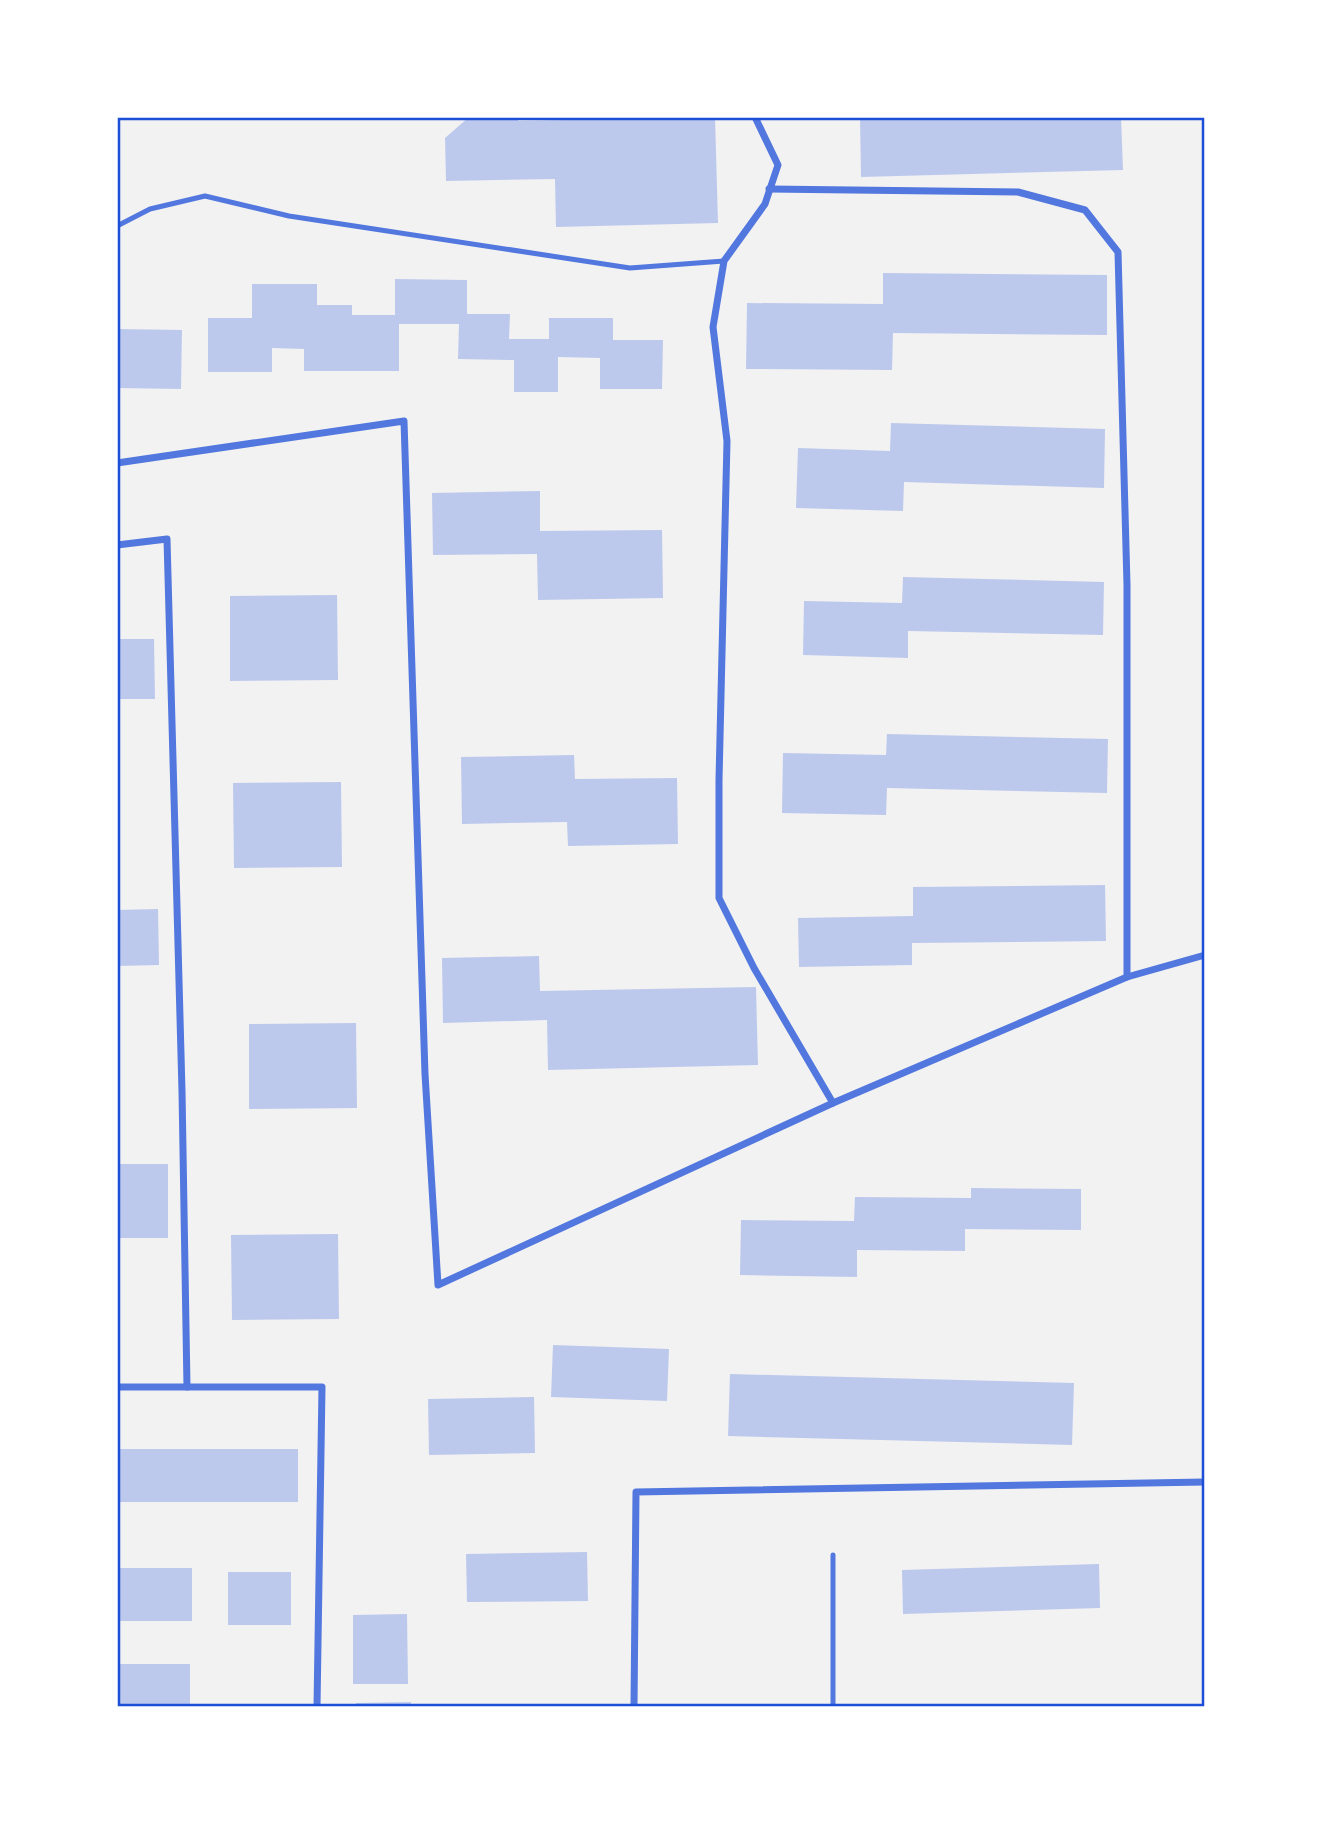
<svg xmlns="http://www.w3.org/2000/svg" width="1322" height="1824" viewBox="0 0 1322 1824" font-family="Ubuntu,sans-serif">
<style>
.building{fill:#bdc9ec}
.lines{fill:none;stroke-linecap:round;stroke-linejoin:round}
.service{stroke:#5277de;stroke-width:5}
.minor{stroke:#5277de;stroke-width:7}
.neatline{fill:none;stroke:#1d4ed8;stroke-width:2.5}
</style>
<rect width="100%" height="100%" fill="#f2f2f2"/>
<!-- building -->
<g class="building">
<path d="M469,117H518V121L566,120V117H715L718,223L556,227L555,179L446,181L445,138Z"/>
<path d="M860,117H1121L1123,170L861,177Z"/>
<path d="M883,273L1107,275V335L893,333L892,370L746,369L747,303L883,304Z"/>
<path d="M395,279L467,280V314H510L509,339H549V318H613V340H663L662,389H600V358L558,357V392H514V360L458,359L459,324H399V371H304V349L272,348V372H208V318H252V284H317V305H352V315H395Z"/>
<path d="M117,329L182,330L181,389L117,388Z"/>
<path d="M891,423L1105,429L1104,488L904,482L903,511L796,508L798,448L890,451Z"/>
<path d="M540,491V531L662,530L663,598L538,600L537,554L433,555L432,493Z"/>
<path d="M903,577L1104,582L1103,635L908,631V658L803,655L804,601L902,603Z"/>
<path d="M337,595L338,680L230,681V596Z"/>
<path d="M117,639H154L155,699H117Z"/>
<path d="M887,734L1108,739L1107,793L887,788L886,815L782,813L783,753L886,755Z"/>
<path d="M574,755L575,779L677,778L678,844L568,846L567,822L462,824L461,757Z"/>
<path d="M341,782L342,867L234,868L233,783Z"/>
<path d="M1105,885L1106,941L912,943V965L799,967L798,918L913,916V887Z"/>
<path d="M158,909L159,965L117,966V910Z"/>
<path d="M539,956L540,991L756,987L758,1065L548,1070L547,1020L443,1023L442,958Z"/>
<path d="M356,1023L357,1108L249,1109V1024Z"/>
<rect x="117" y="1164" width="51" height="74"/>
<path d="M971,1188L1081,1189V1230L965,1229V1251L857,1250V1277L740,1275L741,1220L854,1221L855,1197L971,1198Z"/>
<path d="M338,1234L339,1319L232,1320L231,1235Z"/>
<path d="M553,1345L669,1349L667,1401L551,1397Z"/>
<path d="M730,1374L1074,1383L1072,1445L728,1436Z"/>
<path d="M534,1397L535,1453L429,1455L428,1399Z"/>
<rect x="117" y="1449" width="181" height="53"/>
<path d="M587,1552L588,1601L467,1602L466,1554Z"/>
<path d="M1099,1564L1100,1608L903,1614L902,1570Z"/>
<rect x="117" y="1568" width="75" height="53"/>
<rect x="228" y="1572" width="63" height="53"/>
<path d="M407,1614L408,1684H353V1615Z"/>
<rect x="117" y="1664" width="73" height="43"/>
<path d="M411,1702V1707H356V1703Z"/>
</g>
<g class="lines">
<!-- service -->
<g class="service">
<path d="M117,226L150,209L205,196L289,216L630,268L724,261"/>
<path d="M833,1555V1707"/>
</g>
<!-- minor -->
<g class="minor">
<path d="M755,117L778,165L765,204L724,261L713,327L727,441L719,780V898L754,968L833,1103"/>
<path d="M769,189L1018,192L1085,210L1118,252L1127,585V977"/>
<path d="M117,463L404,421L425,1074L438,1285L833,1103L1127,977L1205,955"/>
<path d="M117,545L167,539L182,1091L187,1387"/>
<path d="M117,1387H322L317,1707"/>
<path d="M634,1707L636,1492L1205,1482"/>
</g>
</g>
<!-- border -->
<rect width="1322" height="1824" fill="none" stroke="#ffffff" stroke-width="238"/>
<rect x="119" y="119" width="1084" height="1586" class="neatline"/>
</svg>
